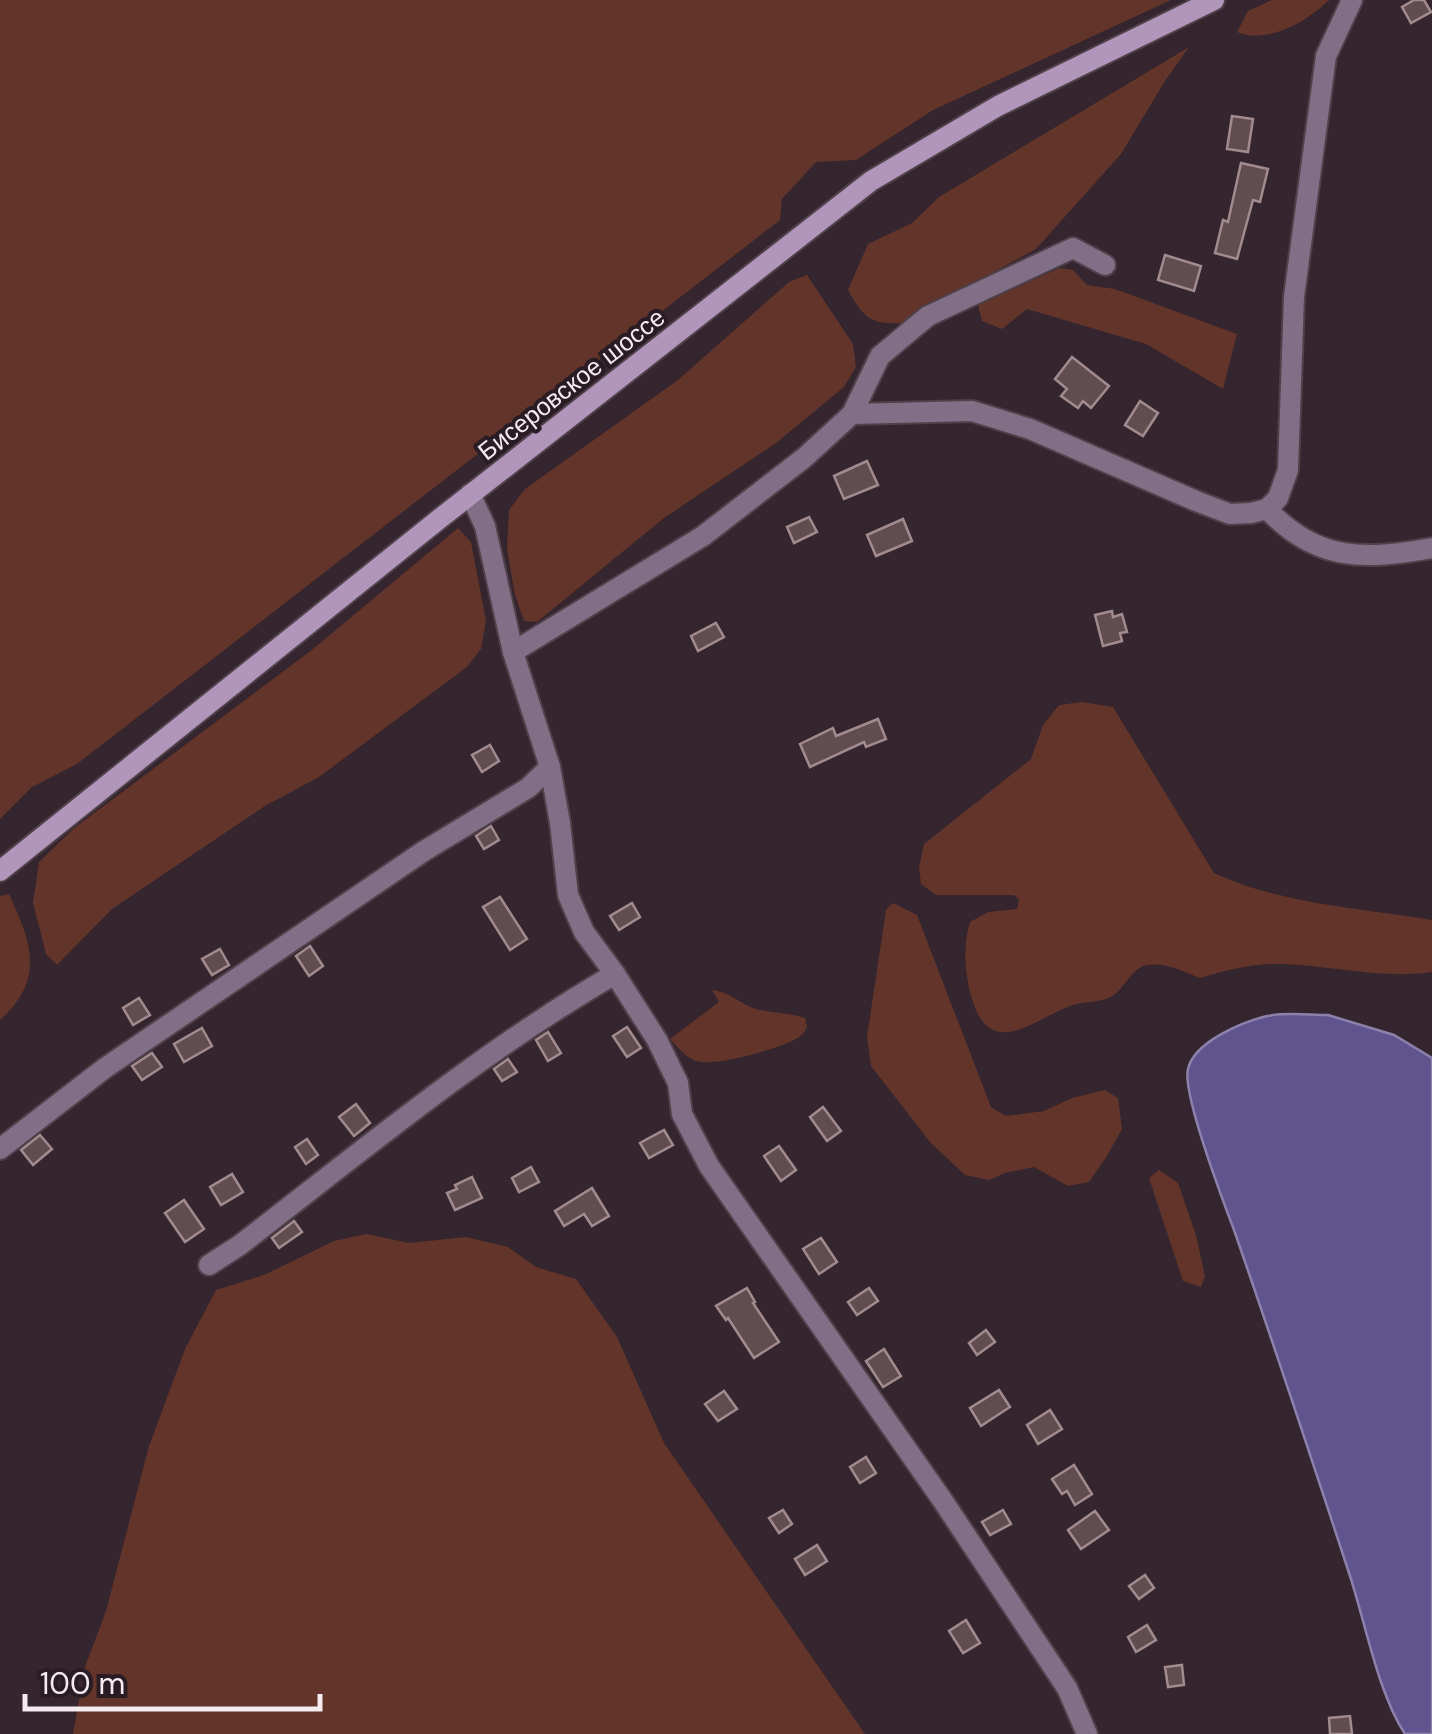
<svg xmlns="http://www.w3.org/2000/svg" width="1432" height="1734" viewBox="0 0 1432 1734" font-family="'DM Sans',sans-serif">
<style>
.green{fill:#62342a}
.water{fill:#60548e;stroke:#8d81ac;stroke-width:2.5}
.building{fill:#614d50;stroke:#a18b8e;stroke-width:2.5}
.lines{fill:none;stroke-linecap:round;stroke-linejoin:round}
.minor-casing{stroke:#4f4149;stroke-width:24}
.secondary-casing{stroke:#4f4149;stroke-width:24}
.minor{stroke:#806f86;stroke-width:20}
.secondary{stroke:#b195bb;stroke-width:20}
.labels{text-anchor:middle;stroke-width:8;stroke-linejoin:round;paint-order:stroke}
.street-label{font-size:25px;fill:#f6ebf1;stroke:#2a1c24}
</style>
<rect width="100%" height="100%" fill="#34252e"/>
<!-- green -->
<g class="green">
<path d="M0,0H1171L933,110L856,160L816,162L782,199L780,220L77,764L32,787L0,819Z"/>
<path d="M1272,0H1329C1308,21 1267,45 1237,32L1248,11Z"/>
<path d="M1189,47L1165,81L1121,154L1036,249L901,323C869,325 863,316 848,290L868,244L912,223L939,197Z"/>
<path d="M1060,268L1073,270L1087,285L1115,289L1237,334L1223,389L1146,344L1027,309L1002,329L982,321L978,305Z"/>
<path d="M807,275L853,344L856,367L844,387L776,443L664,518L537,622L524,621L515,595L507,549L509,510L525,489L678,380L789,282Z"/>
<path d="M458,528L471,542L486,621L481,649L467,667L319,777L265,806L112,909L57,965L46,954L33,903L39,862L73,829L313,649Z"/>
<path d="M1082,702L1113,707L1214,873C1281,904 1360,908 1432,920V972C1383,979 1333,966 1284,964C1255,963 1227,970 1200,978C1185,972 1165,962 1148,965C1132,967 1126,986 1114,995C1103,1003 1083,1001 1070,1006C1037,1018 993,1059 974,1005C965,980 962,946 970,922L988,912L1017,909L1019,899L1014,895H936L921,884L919,867L924,844L1031,759L1043,725L1059,705Z"/>
<path d="M9,894C32,944 45,979 0,1020V896Z"/>
<path d="M893,903L917,915L991,1107L1006,1116L1044,1111L1072,1098L1105,1090L1118,1098L1122,1129L1107,1156L1089,1182L1068,1186L1034,1167L1005,1173L989,1180L965,1175L930,1142L871,1066L867,1037L886,910Z"/>
<path d="M712,990C729,991 740,1004 756,1009C772,1013 789,1013 805,1018L807,1027C805,1029 805,1032 803,1034C790,1047 720,1065 702,1062C688,1061 679,1048 670,1039L719,1002Z"/>
<path d="M1159,1170L1178,1183L1196,1235L1205,1276L1201,1287L1183,1281L1149,1178Z"/>
<path d="M367,1234L409,1243L466,1237L508,1247L536,1267L576,1279L617,1337L664,1443L865,1734H73L85,1667L106,1611L149,1446L185,1349L216,1290L264,1275L334,1241Z"/>
</g>
<!-- water -->
<path class="water" d="M1328,1015L1394,1035L1432,1058V1734H1405C1378,1693 1366,1625 1350,1576C1312,1460 1274,1345 1234,1230C1223,1201 1182,1093 1188,1069C1194,1042 1242,1022 1267,1016C1285,1012 1309,1015 1328,1015Z"/>
<!-- building -->
<g class="building">
<path d="M1414,0H1424L1431,12L1411,23L1402,7Z"/>
<path d="M1232,116L1253,119L1248,152L1227,149Z"/>
<path d="M1241,163L1268,169L1260,202L1253,200L1237,259L1215,253L1223,220L1228,222Z"/>
<path d="M1165,255L1201,266L1194,291L1158,280Z"/>
<path d="M1072,357L1109,386L1091,408L1083,401L1078,408L1061,396L1067,389L1055,379Z"/>
<path d="M1140,401L1158,413L1143,436L1125,425Z"/>
<path d="M867,461L878,485L844,499L834,476Z"/>
<path d="M809,517L817,532L794,543L787,527Z"/>
<path d="M903,519L912,541L876,556L867,535Z"/>
<path d="M1112,611L1113,617L1122,614L1127,632L1120,633L1122,641L1103,646L1095,615Z"/>
<path d="M716,623L724,637L698,651L691,636Z"/>
<path d="M878,719L886,739L866,747L864,742L810,767L800,744L833,728L836,736Z"/>
<path d="M490,745L499,761L482,772L472,755Z"/>
<path d="M491,826L499,840L484,849L476,836Z"/>
<path d="M500,897L527,939L510,950L483,907Z"/>
<path d="M632,903L640,917L619,930L610,916Z"/>
<path d="M310,946L323,966L309,976L296,956Z"/>
<path d="M220,949L229,965L212,975L202,959Z"/>
<path d="M139,998L150,1015L133,1025L123,1008Z"/>
<path d="M627,1027L641,1048L627,1057L613,1036Z"/>
<path d="M202,1028L212,1046L184,1062L174,1044Z"/>
<path d="M548,1032L561,1053L548,1061L536,1040Z"/>
<path d="M152,1053L162,1067L142,1080L132,1066Z"/>
<path d="M508,1059L517,1072L502,1081L494,1069Z"/>
<path d="M356,1104L370,1123L354,1136L339,1117Z"/>
<path d="M823,1107L841,1131L827,1141L810,1117Z"/>
<path d="M664,1130L673,1145L649,1158L640,1143Z"/>
<path d="M40,1135L52,1149L33,1165L21,1150Z"/>
<path d="M307,1139L318,1155L306,1164L295,1147Z"/>
<path d="M779,1146L796,1170L781,1181L764,1156Z"/>
<path d="M531,1167L539,1182L519,1192L512,1178Z"/>
<path d="M232,1174L243,1192L221,1205L210,1187Z"/>
<path d="M472,1177L482,1198L455,1210L447,1193L457,1189L455,1185Z"/>
<path d="M592,1188L609,1216L592,1226L584,1214L564,1226L555,1211Z"/>
<path d="M184,1200L204,1229L185,1242L165,1213Z"/>
<path d="M294,1221L302,1232L279,1248L272,1238Z"/>
<path d="M821,1238L837,1262L819,1274L803,1249Z"/>
<path d="M747,1288L755,1302L753,1303L779,1342L754,1358L728,1318L726,1320L716,1306Z"/>
<path d="M869,1288L878,1301L857,1315L848,1302Z"/>
<path d="M986,1330L995,1342L977,1355L969,1343Z"/>
<path d="M884,1349L901,1376L883,1387L866,1361Z"/>
<path d="M999,1390L1010,1407L981,1426L970,1408Z"/>
<path d="M724,1391L737,1409L718,1421L705,1404Z"/>
<path d="M1050,1410L1062,1429L1038,1444L1027,1425Z"/>
<path d="M866,1457L876,1473L860,1483L850,1467Z"/>
<path d="M1074,1465L1092,1494L1075,1505L1067,1491L1062,1494L1052,1479Z"/>
<path d="M783,1510L792,1524L779,1533L769,1518Z"/>
<path d="M1003,1510L1011,1524L990,1535L982,1522Z"/>
<path d="M1095,1511L1109,1530L1081,1549L1068,1530Z"/>
<path d="M817,1545L827,1561L805,1575L795,1559Z"/>
<path d="M1145,1575L1154,1588L1139,1599L1129,1586Z"/>
<path d="M966,1620L980,1643L963,1653L949,1631Z"/>
<path d="M1147,1625L1156,1640L1136,1652L1128,1637Z"/>
<path d="M1182,1665L1184,1685L1168,1687L1165,1667Z"/>
<path d="M1350,1716L1352,1734H1330L1329,1718Z"/>
</g>
<g class="lines">
<!-- minor casing -->
<g class="minor-casing">
<g id="minor">
<path d="M852,414L880,356L928,316L1073,248L1105,265"/>
<path d="M470,494L485,526L513,652L550,767L560,823L568,895L584,932L615,974L657,1040L678,1083L682,1114L709,1166L943,1501L1067,1688L1087,1734"/>
<path d="M1267,509C1317,562 1364,560 1432,548"/>
<path d="M513,652L703,536L804,458L852,414L972,411L1030,429L1196,501L1230,514L1251,513L1267,509L1278,498L1288,470L1294,297L1326,56L1352,0"/>
<path d="M0,1149L105,1068L424,851L528,788L550,767"/>
<path d="M209,1265L240,1245C362,1151 482,1051 615,974"/>
</g>
</g>
<!-- secondary casing -->
<g class="secondary-casing">
<path id="secondary" d="M0,871L438,520L871,181L998,106L1214,0"/>
</g>
<!-- minor -->
<use href="#minor" class="minor"/>
<!-- secondary -->
<use href="#secondary" class="secondary"/>
</g>
<g class="labels">
<!-- street labels -->
<g class="street-label">
<text transform="translate(571 384) rotate(-38)" y="9">Бисеровское шоссе</text>
</g>
</g>
<!-- scale -->
<path d="M25 1694v15h295v-15" fill="none" stroke="#f6ebf1" stroke-width="5"/>
<text x="40" y="1694" font-size="30" fill="#f6ebf1" stroke="#2a1c24" stroke-width="8" paint-order="stroke">100 m</text>
</svg>
